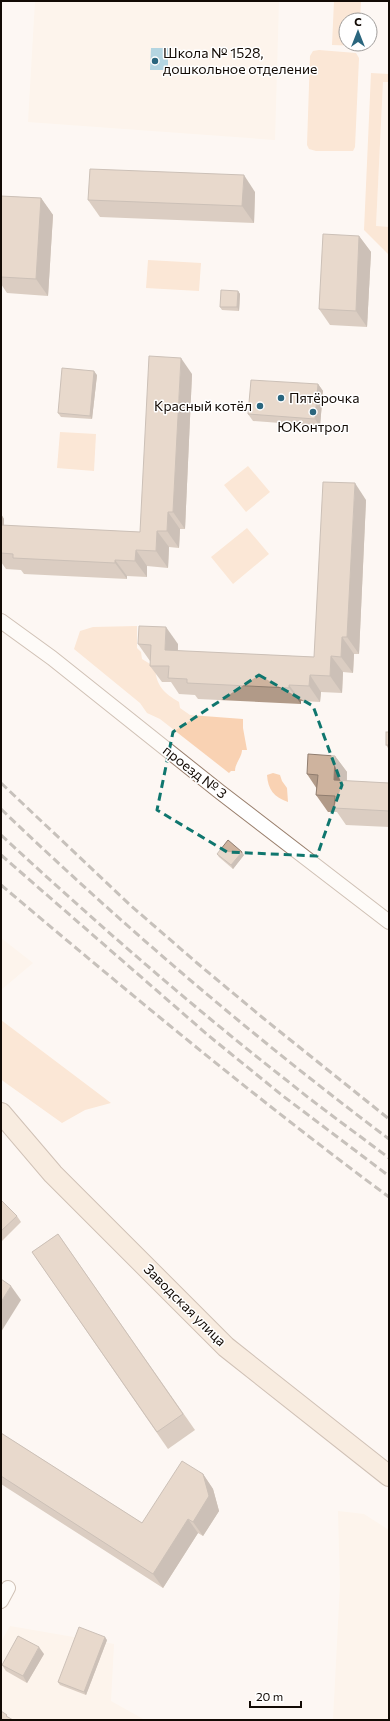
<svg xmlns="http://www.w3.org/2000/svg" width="390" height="1721" viewBox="0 0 390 1721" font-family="Commissioner,sans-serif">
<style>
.built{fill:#fdefe4}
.green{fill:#f9d2b3}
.water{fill:#5babcc}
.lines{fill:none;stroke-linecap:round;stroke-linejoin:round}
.minor-casing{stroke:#997f6c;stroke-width:16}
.secondary-casing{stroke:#997f6c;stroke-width:22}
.minor{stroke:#fff;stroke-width:14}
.secondary{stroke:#f2ddca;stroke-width:20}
.rail{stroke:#857e79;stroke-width:3;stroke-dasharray:8 4;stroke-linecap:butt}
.wall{fill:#b19a88}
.shaded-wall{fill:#907d6f}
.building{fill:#ceb39e;stroke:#907d6f}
.marked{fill:none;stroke:#0f766e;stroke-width:3;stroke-dasharray:8 5;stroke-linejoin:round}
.poi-dot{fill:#2a667e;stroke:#fff;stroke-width:1.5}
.labels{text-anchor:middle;stroke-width:3;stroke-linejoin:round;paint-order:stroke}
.poi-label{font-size:14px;fill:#120a04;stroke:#fff;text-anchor:start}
.street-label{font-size:14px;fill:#120a04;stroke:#fff}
</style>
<rect width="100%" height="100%" fill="#fdf7f3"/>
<!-- built -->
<g class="built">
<path d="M35,1H279L275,140L28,122Z"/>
<path d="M383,82H389V227H376Z"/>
<path d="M1,938L33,963L1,990Z"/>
<path d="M338,1511L364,1514L389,1530V1720H333L340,1585Z"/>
<path d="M10,1626L114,1644L111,1701L145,1720H1V1642Z"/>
</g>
<!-- green -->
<g class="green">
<path d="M334,1H361L360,20H346V44H359V46L332,45Z"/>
<path d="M319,50L356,53L359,58L355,147L353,151H316L309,149L307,145L310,56L313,51Z"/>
<path d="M371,73L389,74V82H383L376,226L389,227V255L364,230Z"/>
<path d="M148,260L201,263L199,291L146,288Z"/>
<path d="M60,432L96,434L94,471L57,468Z"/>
<path d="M248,466L270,492L246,512L224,485Z"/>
<path d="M247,528L269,554L233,584L211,557Z"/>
<path d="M137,626V648L141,652L142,659L155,667C156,686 164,693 179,702L180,708L190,715L243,719V728L247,750H242C242,757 235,763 235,771H231L229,773L160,719L147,713L140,703L74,649L80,631L93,627Z"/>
<path d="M273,773L280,775L282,781L287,788L288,802C274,797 268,790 267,775Z"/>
<path d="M1,1020L111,1103L85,1110L62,1123L3,1081L1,1079Z"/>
</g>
<!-- water -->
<path class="water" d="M151,48H168V70H150Z"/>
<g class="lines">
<!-- minor casing -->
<g class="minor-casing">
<g id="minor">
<path d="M1,621L52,658L220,792L389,922"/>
<path d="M1,1601L8,1588"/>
</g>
</g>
<!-- secondary casing -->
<g class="secondary-casing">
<path id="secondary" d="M1,1113L53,1174L226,1347L389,1476"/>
</g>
<!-- minor -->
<use href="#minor" class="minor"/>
<!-- secondary -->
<use href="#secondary" class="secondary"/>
<!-- rail -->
<g class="rail">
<path d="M1,783L129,904L197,963L263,1018L389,1119"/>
<path d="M1,809C124,927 253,1037 389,1139"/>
<path d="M1,835C94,921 190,1005 290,1083C322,1109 356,1133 389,1158"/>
<path d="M1,855L209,1036L283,1096L389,1176"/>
<path d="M1,885C128,992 255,1098 389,1197"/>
</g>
</g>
<!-- wall -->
<g class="wall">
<path d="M255,192L254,223L100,217L88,200Z"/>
<path d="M1,196L41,198L53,215L48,296L7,293L1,284Z"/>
<path d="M359,236L371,252L367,327L330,325L319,309Z"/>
<path d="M238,291L240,294L239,311L222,310L220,307Z"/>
<path d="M192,374L185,529H180L179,548L169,547L168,568L147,566V577L127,576V579L24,574L21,570L6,569L1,562V514L4,519V526L140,532Z"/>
<path d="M97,375L92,419L61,417L58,413Z"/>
<path d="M318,384L323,391L320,426L253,421L248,414Z"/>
<path d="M366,500L359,654H354L353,673L343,672L342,693L321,692L320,702L301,701V704L198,699L195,695L179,694L171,682H162L150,666L151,661H150L138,644H178V651L314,657Z"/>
<path d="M389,732V748H388L386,745Z"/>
<path d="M335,756L347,772V781L389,783V827L346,825L337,812H328L316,795L317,789L307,774Z"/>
<path d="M217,854L244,855L233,869L219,857Z"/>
<path d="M1,1200L17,1216L21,1222L1,1242Z"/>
<path d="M58,1234L195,1430L168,1449L32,1252Z"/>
<path d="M1,1433L142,1523L203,1474L213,1489L219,1511L203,1536L198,1533L163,1588L1,1484Z"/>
<path d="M107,1640L86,1695L60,1685L58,1682Z"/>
<path d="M44,1654L27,1683L6,1671L2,1665Z"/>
</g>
<!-- shaded-wall -->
<g class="shaded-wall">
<path d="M244,175L255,192L254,223L242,206Z"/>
<path d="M41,198L53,215L48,296L36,279Z"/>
<path d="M359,236L371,252L367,327L356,311Z"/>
<path d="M238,291L240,294L239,311L237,307Z"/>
<path d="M181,358L192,374L185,529L173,512Z"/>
<path d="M94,371L97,375L92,419L90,416Z"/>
<path d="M318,384L323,391L320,426L315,419Z"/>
<path d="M355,483L366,500L359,654L347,637Z"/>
<path d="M168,512L180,529L179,548L167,531Z"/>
<path d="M1,514L4,519L3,541L1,539Z"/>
<path d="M157,531L169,547L168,568L156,551Z"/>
<path d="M136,550L147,566V577L135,561Z"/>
<path d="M115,560L127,576V579L115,563Z"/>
<path d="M166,627L178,644L177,667L165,650Z"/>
<path d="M342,637L354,654L353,673L341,657Z"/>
<path d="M331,656L343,672L342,693L330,676Z"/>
<path d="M310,675L321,692L320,702L309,686Z"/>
<path d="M289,685L301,701V704L289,688Z"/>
<path d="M335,756L347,772L346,797L334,780Z"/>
<path d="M242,852L244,855L233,869L231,865Z"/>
<path d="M11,1286L21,1300L1,1332V1302Z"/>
<path d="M203,1474L213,1489L219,1511L203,1536L193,1522Z"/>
<path d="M188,1519L198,1533L163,1588L153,1574Z"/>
<path d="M105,1637L107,1640L86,1695L84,1692Z"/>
<path d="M39,1647L44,1654L27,1683L23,1676Z"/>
</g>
<!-- building -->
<g class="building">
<path d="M90,169L244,175L242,206L88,200Z"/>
<path d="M1,196L41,198L36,279L1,277Z"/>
<path d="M323,234L359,236L356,311L319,309Z"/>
<path d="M221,290L238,291L237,307H220Z"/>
<path d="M149,356L181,358L173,512H168L167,531H157L156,551L136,550L135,561L115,560V563L13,558V554L1,553V525L140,532Z"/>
<path d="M62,368L94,371L90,416L58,413Z"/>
<path d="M251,380L318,384L315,419L248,414Z"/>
<path d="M323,482L355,483L347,637H342L341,657L331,656L330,676L310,675L309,686L289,685V688L187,683V679L168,678L169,666H150L151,645L138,644L139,626L166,627L165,650L314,657Z"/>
<rect x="386" y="732" width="3" height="13"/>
<path d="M308,754L335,756L334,780L389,783V811L334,808L335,796L316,795L318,775L307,774Z"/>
<path d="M228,840L242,852L231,865L217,854Z"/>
<path d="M1,1200L17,1216L1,1231Z"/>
<path d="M58,1234L183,1414L157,1432L32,1252Z"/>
<path d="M1,1279L11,1286L1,1302Z"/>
<path d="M1,1433L142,1523L182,1461L203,1474L209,1496L193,1522L188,1519L153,1574L1,1476Z"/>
<path d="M79,1627L105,1637L84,1692L58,1682Z"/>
<path d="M18,1636L39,1647L23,1676L2,1665Z"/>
<path d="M1,1711L7,1715L6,1716L13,1720H1Z"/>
</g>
<!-- marked area -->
<path d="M0 0H390V1721H0ZM259,675L313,706L342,785L317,856L227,852L157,810L173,732Z" fill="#fdf7f3" fill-opacity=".55" fill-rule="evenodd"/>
<path class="marked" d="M259,675L313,706L342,785L317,856L227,852L157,810L173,732Z"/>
<!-- markers -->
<g class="poi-dot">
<circle cx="155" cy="61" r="4"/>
<circle cx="281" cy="398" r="4"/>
<circle cx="260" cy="406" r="4"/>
<circle cx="313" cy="412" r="4"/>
</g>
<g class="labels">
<!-- poi labels -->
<g class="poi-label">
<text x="163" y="58">Школа № 1528,<tspan x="163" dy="16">дошкольное отделение</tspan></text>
<text x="289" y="403">Пятёрочка</text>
<text x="252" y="411" text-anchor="end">Красный котёл</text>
<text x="313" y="432" text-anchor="middle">ЮКонтрол</text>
</g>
<!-- street labels -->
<g class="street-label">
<text transform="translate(195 772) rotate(38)" y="5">проезд № 3</text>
<text transform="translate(185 1305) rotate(45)" y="5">Заводская улица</text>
</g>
</g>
<!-- border -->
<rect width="390" height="1721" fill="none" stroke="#120a04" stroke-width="4"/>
<!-- north arrow -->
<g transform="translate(358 32)"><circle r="19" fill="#ffffff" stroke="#a09d9b"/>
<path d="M0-3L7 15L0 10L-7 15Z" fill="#2a667e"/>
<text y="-6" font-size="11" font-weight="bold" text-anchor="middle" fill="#120a04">С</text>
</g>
<!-- scale -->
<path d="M250 1701v6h51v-6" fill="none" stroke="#120a04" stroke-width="2"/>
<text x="256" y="1701" font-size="12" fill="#120a04" stroke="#ffffff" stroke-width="3" paint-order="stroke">20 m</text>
</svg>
